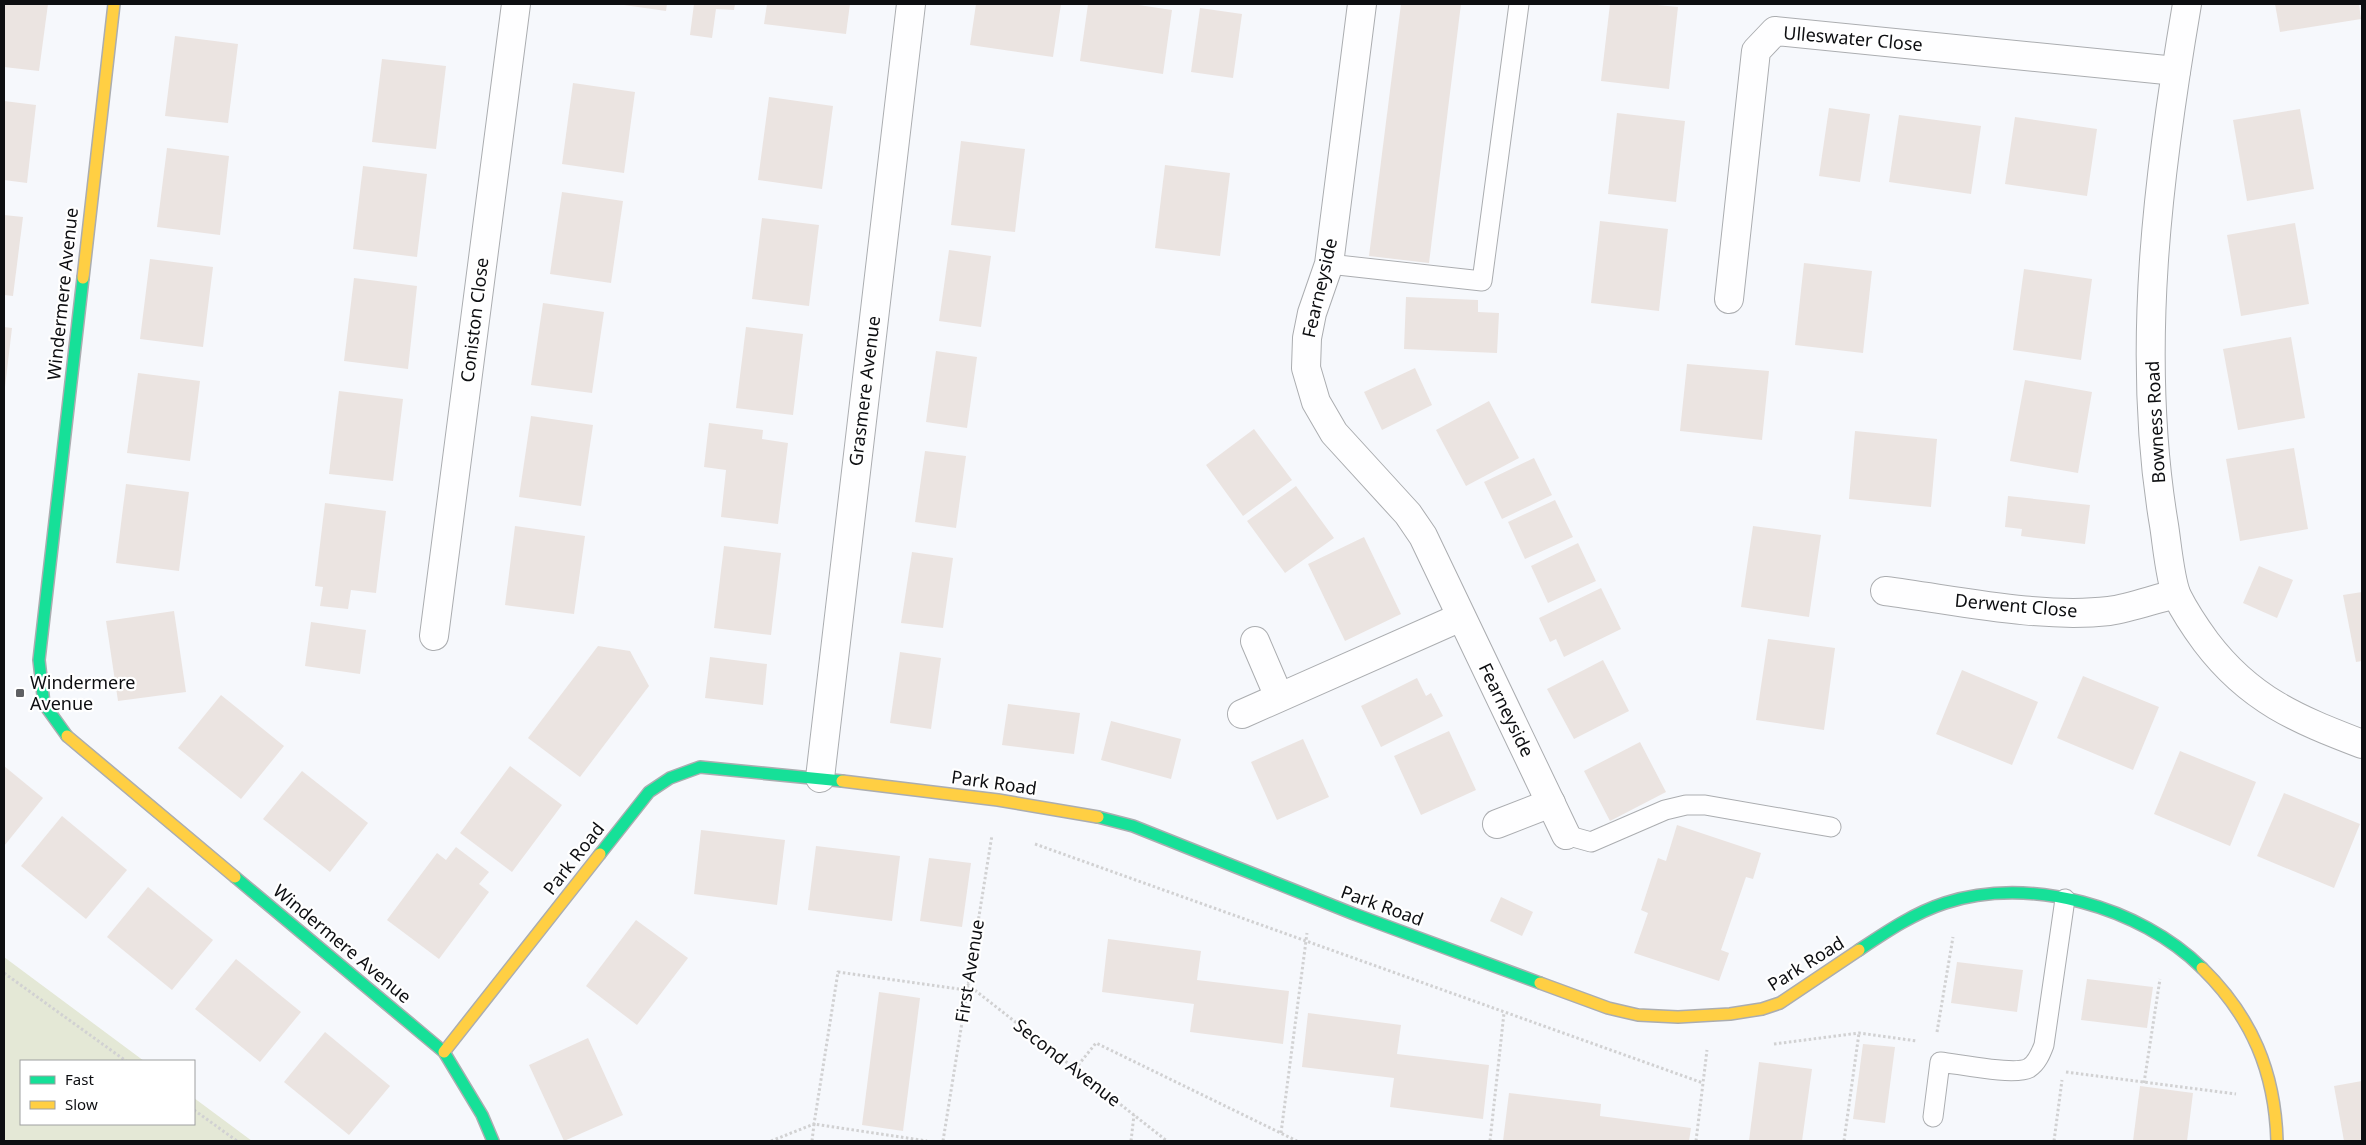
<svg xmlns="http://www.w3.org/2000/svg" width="2366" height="1145" viewBox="0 0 2366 1145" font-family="'Noto Sans',sans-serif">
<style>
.green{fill:#e4e8d6}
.building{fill:#ebe4e1}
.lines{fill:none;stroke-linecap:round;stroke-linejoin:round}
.lane-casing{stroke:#abadb0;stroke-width:21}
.street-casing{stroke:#abadb0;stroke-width:30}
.fast-casing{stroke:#abadb0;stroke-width:14}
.slow-casing{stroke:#abadb0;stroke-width:14}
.path{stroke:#d1d1d2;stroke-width:3;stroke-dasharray:2.5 2.5;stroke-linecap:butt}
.lane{stroke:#fefeff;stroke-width:19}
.street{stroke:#fefeff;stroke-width:28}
.fast{stroke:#16e098;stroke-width:11}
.slow{stroke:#ffcf43;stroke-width:11}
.poi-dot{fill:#5f6063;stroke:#fff;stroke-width:2}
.labels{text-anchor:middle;stroke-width:4.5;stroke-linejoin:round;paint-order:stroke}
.street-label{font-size:18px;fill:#0d0e11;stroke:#fff}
.poi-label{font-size:18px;fill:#0d0e11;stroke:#fff;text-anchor:start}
</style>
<rect width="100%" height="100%" fill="#f6f8fc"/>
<!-- green -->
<path class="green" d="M4,957L144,1061H21V1124H194V1098L252,1141H4Z"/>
<!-- building -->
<g class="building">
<path d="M4,4H48L39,71L4,67Z"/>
<path d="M617,4H667L666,11Z"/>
<path d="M694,4H735L734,10L716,9L712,38L690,35Z"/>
<path d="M767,4H850L846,34L764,24Z"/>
<path d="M976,4H1061L1053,57L970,45Z"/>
<path d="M1088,4H1132L1172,10L1163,74L1080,61Z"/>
<path d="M1401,4H1461L1429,263L1369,256Z"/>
<path d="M1610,4H1647L1678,7L1669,89L1601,81Z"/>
<path d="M2275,4H2359L2361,19L2280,32Z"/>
<path d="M1200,8L1242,14L1233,78L1191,72Z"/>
<path d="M175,36L238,44L228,123L165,116Z"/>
<path d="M382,59L446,66L436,149L372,142Z"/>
<path d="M573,83L635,92L624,173L562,164Z"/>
<path d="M769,97L833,106L822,189L758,180Z"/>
<path d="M4,101L36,105L27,183L4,180Z"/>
<path d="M1829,108L1870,114L1860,182L1819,176Z"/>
<path d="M2300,109L2314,189L2247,201L2233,120Z"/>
<path d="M1617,113L1685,121L1676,202L1608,194Z"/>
<path d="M1899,115L1981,126L1971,194L1889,182Z"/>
<path d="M2015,117L2097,129L2087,196L2005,184Z"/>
<path d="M961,141L1025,149L1015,232L951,225Z"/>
<path d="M167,148L229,156L220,235L157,227Z"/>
<path d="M1165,165L1230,173L1220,256L1155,248Z"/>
<path d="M363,166L427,174L417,257L353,249Z"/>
<path d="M562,192L623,201L611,283L550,274Z"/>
<path d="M4,215L23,217L13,296L4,295Z"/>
<path d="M762,218L819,225L809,306L752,299Z"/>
<path d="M1600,221L1668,229L1659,311L1591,303Z"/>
<path d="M2295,223L2309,304L2241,316L2227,235Z"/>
<path d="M949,250L991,256L981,327L939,321Z"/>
<path d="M150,259L213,267L203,347L140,339Z"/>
<path d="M1804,263L1872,271L1863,353L1795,345Z"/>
<path d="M2024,269L2092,279L2081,360L2013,350Z"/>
<path d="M354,278L417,286L408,369L344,361Z"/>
<path d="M1406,297L1478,300V312L1499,313L1497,353L1404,349Z"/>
<path d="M543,303L604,312L592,393L531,385Z"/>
<path d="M4,327L12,328L5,387H4Z"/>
<path d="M746,327L803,334L793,415L736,408Z"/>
<path d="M2291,337L2305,418L2238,430L2223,349Z"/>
<path d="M936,351L977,357L967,428L926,422Z"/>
<path d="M1687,364L1769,371L1762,440L1680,431Z"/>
<path d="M1415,368L1432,405L1382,430L1364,392Z"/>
<path d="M138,373L200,381L190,461L127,453Z"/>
<path d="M2025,380L2092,392L2078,473L2010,461Z"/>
<path d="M339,391L403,399L393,481L329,474Z"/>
<path d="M1489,401L1519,458L1466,486L1436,430Z"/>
<path d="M531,416L593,425L581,506L519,497Z"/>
<path d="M709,423L763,430L762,439L788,443L778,524L721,517L726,470L704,467Z"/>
<path d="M1254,429L1292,480L1243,516L1206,465Z"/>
<path d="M1855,431L1937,439L1931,507L1849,499Z"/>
<path d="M2294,448L2308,529L2240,541L2226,459Z"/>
<path d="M925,451L966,456L956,528L915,522Z"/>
<path d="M1534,458L1552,495L1502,519L1484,482Z"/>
<path d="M126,484L189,492L179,571L116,563Z"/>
<path d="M1296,486L1334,538L1285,573L1247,521Z"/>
<path d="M2008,496L2090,505L2085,544L2021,536L2022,529L2005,527Z"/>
<path d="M1555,500L1573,537L1525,559L1508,522Z"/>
<path d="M325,503L386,511L376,593L351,590L348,609L320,606L323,587L315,586Z"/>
<path d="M515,526L585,536L574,614L505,605Z"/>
<path d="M1753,526L1821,535L1809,617L1741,607Z"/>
<path d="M1364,537L1401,614L1345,641L1308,564Z"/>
<path d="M1578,543L1596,581L1548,603L1531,566Z"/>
<path d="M724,546L781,553L771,635L714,628Z"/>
<path d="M912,552L953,558L943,628L901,623Z"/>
<path d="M2259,566L2293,580L2277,618L2243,603Z"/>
<path d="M1601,588L1621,629L1564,657L1556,639L1550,642L1539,618Z"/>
<path d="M2362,592V661L2356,662L2343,595Z"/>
<path d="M174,611L186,692L118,701L106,621Z"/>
<path d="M311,622L366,630L360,674L305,666Z"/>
<path d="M1768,639L1835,648L1824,730L1756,720Z"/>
<path d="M598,646L630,651L649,686L580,777L528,738Z"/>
<path d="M900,652L941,658L931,729L890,723Z"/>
<path d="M710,657L767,664L763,705L705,698Z"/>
<path d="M1603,660L1629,711L1574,739L1547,689Z"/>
<path d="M1962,670L2038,702L2012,765L1936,734Z"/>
<path d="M2083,676L2159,707L2133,770L2057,738Z"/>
<path d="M1417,678L1426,696L1431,693L1443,716L1381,747L1361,706Z"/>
<path d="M221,695L284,746L241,799L178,748Z"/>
<path d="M1008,704L1080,713L1074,754L1002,745Z"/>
<path d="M1111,721L1181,739L1171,779L1101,760Z"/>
<path d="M1449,731L1476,790L1421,815L1394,756Z"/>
<path d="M1303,739L1329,797L1277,820L1251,762Z"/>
<path d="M1640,742L1666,792L1610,821L1584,771Z"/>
<path d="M2180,751L2256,782L2230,846L2154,814Z"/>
<path d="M4,766L43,798L4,846Z"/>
<path d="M510,766L562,805L512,872L460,833Z"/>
<path d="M302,771L368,823L330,872L263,819Z"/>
<path d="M2284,793L2360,824L2334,888L2257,856Z"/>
<path d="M62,816L127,870L86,919L21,866Z"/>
<path d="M1677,825L1761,853L1753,879L1746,877L1721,950L1729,953L1719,981L1634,953L1648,913L1641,910L1658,858L1666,861Z"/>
<path d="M701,830L785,840L777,905L694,894Z"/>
<path d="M816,846L900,856L892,921L808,910Z"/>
<path d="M456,847L489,872L479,884L489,892L439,959L387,920L437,853L446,860Z"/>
<path d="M929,858L971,863L962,927L920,921Z"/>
<path d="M148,887L213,940L172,990L107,937Z"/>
<path d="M1501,897L1533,912L1522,936L1490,921Z"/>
<path d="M636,920L688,958L637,1025L586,986Z"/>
<path d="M1108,939L1201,951L1197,980L1289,991L1283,1044L1190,1032L1194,1004L1102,992Z"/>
<path d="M236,959L301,1012L260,1062L195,1009Z"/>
<path d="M1957,962L2023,970L2017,1012L1951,1003Z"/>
<path d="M2087,979L2153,987L2147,1028L2081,1020Z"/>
<path d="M879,992L920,998L903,1131L862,1125Z"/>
<path d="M1308,1013L1401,1025L1397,1054L1489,1065L1483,1119L1390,1107L1394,1078L1302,1067Z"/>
<path d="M325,1032L390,1086L349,1135L284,1082Z"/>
<path d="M588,1038L623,1115L564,1141L529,1065Z"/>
<path d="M1863,1044L1895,1047L1885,1123L1853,1119Z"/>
<path d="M1759,1062L1812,1069L1802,1141H1749Z"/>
<path d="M2362,1081V1141H2344L2334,1086Z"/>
<path d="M2140,1086L2193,1093L2187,1141H2133Z"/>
<path d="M1509,1093L1601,1104L1600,1116L1691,1128L1689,1141H1503Z"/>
</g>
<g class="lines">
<!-- lane casing -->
<g class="lane-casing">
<g id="lane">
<path d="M1329,264L1482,281L1519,4"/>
<path d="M1566,835L1591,842L1665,810L1686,805H1705L1831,827"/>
<path d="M1933,1117L1940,1062C1959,1064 2014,1076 2029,1068C2037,1063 2041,1053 2044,1045L2065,899"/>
</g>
</g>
<!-- street casing -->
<g class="street-casing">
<g id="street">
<path d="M1362,4L1329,264L1312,313L1307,338L1306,368L1316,402L1334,433L1408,514L1423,536L1566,835"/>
<path d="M2187,4C2158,174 2135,353 2164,525C2167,544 2170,580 2177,596C2185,612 2195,627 2206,642C2250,700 2297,719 2362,744"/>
<path d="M1729,299L1756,51L1775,31L2176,71"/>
<path d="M1885,591C1955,600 2040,619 2109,611C2131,608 2154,599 2176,594"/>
<path d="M434,636L516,4"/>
<path d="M1255,641L1279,697"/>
<path d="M1242,714L1461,617"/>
<path d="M820,778L911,4"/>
<path d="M1497,824L1551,803"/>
</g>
</g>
<!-- fast casing -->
<g class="fast-casing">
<g id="fast">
<path d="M67,736L44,704L39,660L83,278"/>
<path d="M1098,817L1133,826L1354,914L1540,983"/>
<path d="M600,854L649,792L670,778L700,767L842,781"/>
<path d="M235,877L444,1052L482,1115L493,1141"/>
<path d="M1859,950C1886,932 1914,913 1945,903C2030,875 2140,907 2202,968"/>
</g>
</g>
<!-- slow casing -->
<g class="slow-casing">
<g id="slow">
<path d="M83,278L114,4"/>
<path d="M67,736L235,877"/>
<path d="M842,781L998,800L1098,817"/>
<path d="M2202,968C2252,1017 2275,1072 2277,1141"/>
<path d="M1540,983L1608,1008L1638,1015L1678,1017L1730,1014L1762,1009L1780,1003L1859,950"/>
<path d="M444,1052L600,854"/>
</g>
</g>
<!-- path -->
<g class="path">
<path d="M1035,844L1703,1083"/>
<path d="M4,973L126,1061"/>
<path d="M967,984L1167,1141"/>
<path d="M1937,1032L1953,937"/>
<path d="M1774,1044L1859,1033L1917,1041"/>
<path d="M1075,1069L1096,1043L1297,1141"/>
<path d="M2066,1072L2236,1094"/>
<path d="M2144,1083L2160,979"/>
<path d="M194,1110L237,1141"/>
<path d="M1281,1133L1307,933"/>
<path d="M771,1141L814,1124L838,972L966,990"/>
<path d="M812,1141L814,1124L927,1141"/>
<path d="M943,1141L992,835"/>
<path d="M1131,1141L1134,1115"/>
<path d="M1490,1141L1504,1013"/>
<path d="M1696,1141L1707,1050"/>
<path d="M1844,1141L1859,1033"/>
<path d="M2054,1141L2062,1080"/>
</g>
<!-- lane -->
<use href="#lane" class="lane"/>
<!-- street -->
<use href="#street" class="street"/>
<!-- fast -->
<use href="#fast" class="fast"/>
<!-- slow -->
<use href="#slow" class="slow"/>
</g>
<!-- markers -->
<rect class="poi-dot" x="15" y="688" width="10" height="10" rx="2.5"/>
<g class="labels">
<!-- street labels -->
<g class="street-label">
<text transform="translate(1853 39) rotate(5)" y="6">Ulleswater Close</text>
<text transform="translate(1320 288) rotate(-77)" y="6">Fearneyside</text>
<text transform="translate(63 294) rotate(-84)" y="6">Windermere Avenue</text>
<text transform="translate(475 320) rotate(-83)" y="6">Coniston Close</text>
<text transform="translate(865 391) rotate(-83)" y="6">Grasmere Avenue</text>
<text transform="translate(2156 422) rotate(-93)" y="6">Bowness Road</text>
<text transform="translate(2016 606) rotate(5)" y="6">Derwent Close</text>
<text transform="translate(1506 710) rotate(64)" y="6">Fearneyside</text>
<text transform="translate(994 783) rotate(8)" y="6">Park Road</text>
<text transform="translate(574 859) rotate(-52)" y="6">Park Road</text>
<text transform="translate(1382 906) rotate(20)" y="6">Park Road</text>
<text transform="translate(342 944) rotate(40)" y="6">Windermere Avenue</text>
<text transform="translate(1806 964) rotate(-32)" y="6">Park Road</text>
<text transform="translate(970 971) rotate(-81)" y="6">First Avenue</text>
<text transform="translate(1067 1063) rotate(38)" y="6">Second Avenue</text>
</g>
<!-- poi labels -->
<g class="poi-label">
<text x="30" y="689">Windermere<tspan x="30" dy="21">Avenue</tspan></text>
</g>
</g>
<!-- border -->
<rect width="2366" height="1145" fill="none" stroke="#0d0e11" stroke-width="10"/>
<!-- legend -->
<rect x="20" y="1060" width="175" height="65" fill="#ffffff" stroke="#9e9fa0"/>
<rect x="30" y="1076" width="25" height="8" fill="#16e098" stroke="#9e9fa0"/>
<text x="65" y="1085" font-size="15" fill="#0d0e11">Fast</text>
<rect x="30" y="1101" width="25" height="8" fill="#ffcf43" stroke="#9e9fa0"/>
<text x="65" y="1110" font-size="15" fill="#0d0e11">Slow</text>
</svg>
